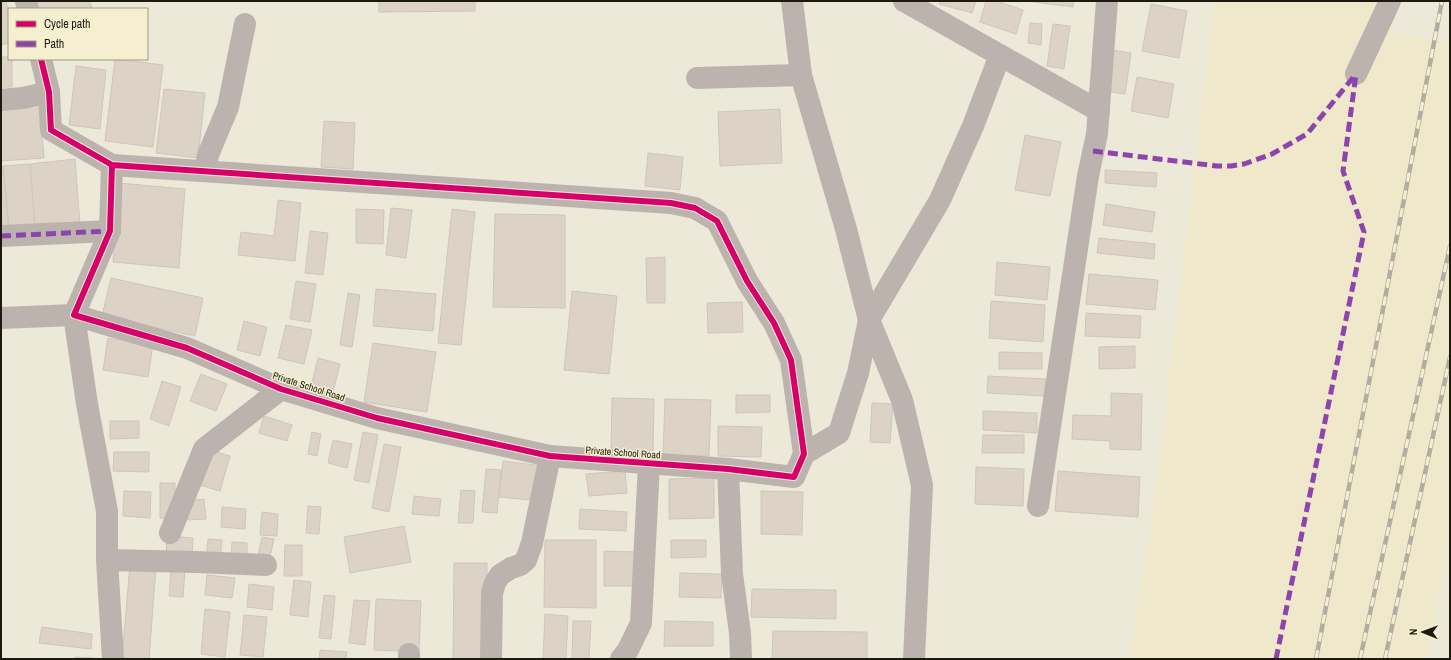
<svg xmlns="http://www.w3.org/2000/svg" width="1451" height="660" viewBox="0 0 1451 660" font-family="'Archivo Narrow',sans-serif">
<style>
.built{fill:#efe8cb}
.building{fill:#ddd2c6;stroke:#cec6bc}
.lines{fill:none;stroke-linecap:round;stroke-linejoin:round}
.minor{stroke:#bcb3ae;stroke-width:22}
.rail-casing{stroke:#b2ada3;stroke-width:4.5}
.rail{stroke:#f6efcf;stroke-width:3;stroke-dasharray:9;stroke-linecap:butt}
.quiet{stroke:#8e44ad;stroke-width:5;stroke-dasharray:10 5;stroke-linecap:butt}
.cycleway-casing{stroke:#f6efcf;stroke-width:8}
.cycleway{stroke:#d6006c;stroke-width:6}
.labels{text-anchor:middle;stroke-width:3;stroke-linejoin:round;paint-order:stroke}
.street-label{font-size:10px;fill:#1c190e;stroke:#f6efcf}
</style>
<rect width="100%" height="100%" fill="#ede9d8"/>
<!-- built -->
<path class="built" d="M1214,1H1378L1394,33L1450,43V530L1428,659H1128L1152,519Z"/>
<!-- building -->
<g class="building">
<path d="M1,1H6L9,14V43L1,45Z"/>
<path d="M28,1H90L92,9H30Z"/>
<path d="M379,1H475V11L379,12Z"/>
<path d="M940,1H976L972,13L939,4Z"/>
<path d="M986,1H996L1023,10L1016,34L980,22Z"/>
<path d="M1034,1H1074L1073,7L1033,2Z"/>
<path d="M1151,4L1187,11L1179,58L1142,51Z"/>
<path d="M1030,23L1042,24L1041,45L1028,43Z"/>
<path d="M1053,24L1070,26L1064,69L1047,66Z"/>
<path d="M1111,50L1131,53L1125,94L1105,91Z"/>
<path d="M1,57H9V59H12V87H1Z"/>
<path d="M115,59L163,65L153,147L105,141Z"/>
<path d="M76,66L106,70L100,129L69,125Z"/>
<path d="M1137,77L1174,84L1168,118L1131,111Z"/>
<path d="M164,89L205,93L198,158L156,153Z"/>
<path d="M39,102L44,158L1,161V106Z"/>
<path d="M780,109L782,163L720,166L718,112Z"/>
<path d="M324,121L355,123L353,169L321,167Z"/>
<path d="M1025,135L1061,142L1050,196L1015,190Z"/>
<path d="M648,153L683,157L680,190L645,186Z"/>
<path d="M75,159L80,225L35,229L30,164Z"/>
<path d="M30,164L35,228L9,230L3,166Z"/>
<path d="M1,166H3L9,230L1,231Z"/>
<path d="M1105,170L1157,173L1156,187L1105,183Z"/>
<path d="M119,183L185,189L179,268L113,262Z"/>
<path d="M278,200L301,203L295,261L238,255L241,232L274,236Z"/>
<path d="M1106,204L1155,212L1152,232L1103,225Z"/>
<path d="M391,208L412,210L406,258L386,255Z"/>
<path d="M356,209L384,210L383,244L356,243Z"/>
<path d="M452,209L475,212L461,345L438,343Z"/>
<path d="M495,214L565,215V308L493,307Z"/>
<path d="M310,231L328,233L323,275L305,273Z"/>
<path d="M1099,238L1155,244L1154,259L1097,253Z"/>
<path d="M665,257V303H647L646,258Z"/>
<path d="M997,262L1050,267L1047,300L995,295Z"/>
<path d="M1089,274L1158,280L1155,310L1086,304Z"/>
<path d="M111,278L203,298L195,336L102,316Z"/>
<path d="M296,281L316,284L310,322L290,319Z"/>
<path d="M376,289L436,294L433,331L373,326Z"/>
<path d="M572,291L617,296L609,374L564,370Z"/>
<path d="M348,293L360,295L352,347L340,345Z"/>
<path d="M991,301L1045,305L1043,342L989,338Z"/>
<path d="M742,302L743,332L708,333L707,303Z"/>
<path d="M1086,313L1141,316L1140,338L1085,336Z"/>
<path d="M244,321L267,327L260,356L237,350Z"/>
<path d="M286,325L312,330L304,364L278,358Z"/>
<path d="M108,338L153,345L148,377L103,370Z"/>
<path d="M373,343L436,352L427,412L364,402Z"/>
<path d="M1135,346V368L1099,369V347Z"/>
<path d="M999,352L1042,353V369H999Z"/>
<path d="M318,358L340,364L332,396L310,391Z"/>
<path d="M201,374L227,384L216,411L190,401Z"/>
<path d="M988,376L1046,379L1045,396L987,393Z"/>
<path d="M162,381L181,387L169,426L150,419Z"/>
<path d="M1111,393L1142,394L1141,450L1110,449V441L1072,439L1073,415L1111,416Z"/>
<path d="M736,395H770V412L736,413Z"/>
<path d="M612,398L654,399L653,451L611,450Z"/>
<path d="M665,399L711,400L709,456L663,455Z"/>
<path d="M872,403L893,404L890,443L870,442Z"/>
<path d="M983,411L1037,413V433L983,430Z"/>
<path d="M264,416L292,425L287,441L259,433Z"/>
<path d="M110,421H139V438L110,439Z"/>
<path d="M718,426L762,427L761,457L718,456Z"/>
<path d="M312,432L321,434L317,456L308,454Z"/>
<path d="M363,432L378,435L369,483L354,480Z"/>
<path d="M983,435H1024V453H982Z"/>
<path d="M333,440L352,444L347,468L328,463Z"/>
<path d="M384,444L401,447L389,512L372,508Z"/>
<path d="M207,449L230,456L220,491L196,484Z"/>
<path d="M114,452H149V472L113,471Z"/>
<path d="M503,461L544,466L540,501L499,497Z"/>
<path d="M976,467L1024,469L1023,506L975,504Z"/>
<path d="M486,469L501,470L497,513L482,512Z"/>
<path d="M625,471L627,493L589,496L586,474Z"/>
<path d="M1058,471L1140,477L1138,517L1055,511Z"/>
<path d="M714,478V518L669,519V479Z"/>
<path d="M160,483H175V519L160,518Z"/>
<path d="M461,490L475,491L473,523H458Z"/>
<path d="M124,491L151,492L150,518L123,516Z"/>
<path d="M761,491L803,492L802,535L761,534Z"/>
<path d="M414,496L441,499L439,516L412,514Z"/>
<path d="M204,499L206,519L188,520L186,501Z"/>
<path d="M308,506L321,507L319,534L306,533Z"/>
<path d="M222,507L246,509L245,529L221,527Z"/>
<path d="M580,509L627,512L626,531L579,529Z"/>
<path d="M262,512L278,514L277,536L260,535Z"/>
<path d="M404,526L411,562L350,573L344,537Z"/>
<path d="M167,536L193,538L192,559L166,558Z"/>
<path d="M262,537L274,539L269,561L257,559Z"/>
<path d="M208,539L222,540L220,561L206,560Z"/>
<path d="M545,540H596V608L544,607Z"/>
<path d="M671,540H706V557L671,558Z"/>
<path d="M232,542L247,543V561L231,560Z"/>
<path d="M285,545H302V576H284Z"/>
<path d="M604,551L635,552V586H604Z"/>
<path d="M454,563H487V659H453Z"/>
<path d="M130,564L156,567L149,659H122Z"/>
<path d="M171,569L185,570L183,597L169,596Z"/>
<path d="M680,573L722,574L721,598L679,597Z"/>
<path d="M207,575L235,578L232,598L205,595Z"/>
<path d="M294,580L311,582L308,617L290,615Z"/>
<path d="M249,584L274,587L272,610L247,607Z"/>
<path d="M752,589L836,590V619L751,617Z"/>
<path d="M324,595L335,596L331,639L319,638Z"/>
<path d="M376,599L421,601L419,652L374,650Z"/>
<path d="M354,600L370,601L365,645L349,643Z"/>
<path d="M205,609L230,612L225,657L201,654Z"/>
<path d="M545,614L568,616L566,659H543Z"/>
<path d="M244,615L267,617L263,657L240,655Z"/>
<path d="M573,621H591L589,659H572Z"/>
<path d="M665,621L713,622V646H664Z"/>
<path d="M42,627L92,634L91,649L39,643Z"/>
<path d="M773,631L867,632V659H772Z"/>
<path d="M320,650L347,652L346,659H319Z"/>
<path d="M75,657L94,658V659H75Z"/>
</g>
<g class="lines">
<!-- minor -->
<g class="minor">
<path d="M26,1L28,9"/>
<path d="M792,1L801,75L846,229L869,320L902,400L922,485L914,659"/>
<path d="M904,1L1099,111"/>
<path d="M41,59L49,92L51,130L112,165L110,231L74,315L187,348L281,389L377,418L550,456L728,469L794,477L804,454"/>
<path d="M1356,74L1390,1"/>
<path d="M697,78L801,75"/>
<path d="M1,100L23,98L49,92"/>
<path d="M112,165L671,203L695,208L717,221L747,281L774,323L791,360L804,454"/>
<path d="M205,171L208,155L228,107L245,24"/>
<path d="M1,236L110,231"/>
<path d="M1,318L74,315L87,404L107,511V560L113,659"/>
<path d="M804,454L839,433L858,373L869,320L940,200L973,126L1000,55"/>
<path d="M728,469L732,574L740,633L741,659"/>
<path d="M1038,506L1088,176L1097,134L1107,1"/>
<path d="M170,533L204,449L281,389"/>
<path d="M107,560L195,562L266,565"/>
<path d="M409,659V654"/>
<path d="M491,659L492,593L495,583L500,575L511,568L520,565L526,560L532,543L550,456"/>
<path d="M621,659L628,650L641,623L649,464"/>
</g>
<!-- rail casing -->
<g class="rail-casing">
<g id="rail">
<path d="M1316,659L1442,1"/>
<path d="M1360,659L1450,246"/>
<path d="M1385,659L1450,357"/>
</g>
</g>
<!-- rail -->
<use href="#rail" class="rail"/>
<!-- quiet -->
<g class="quiet">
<path d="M1093,151L1217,166H1231L1244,164L1272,154L1307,134L1356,74"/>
<path d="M1,236L110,231"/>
<path d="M1276,659L1364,232L1343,171L1356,74"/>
</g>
<!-- cycleway casing -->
<g class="cycleway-casing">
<path id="cycleway" d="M41,59L49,92L51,130L112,165L110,231L74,315L187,348L281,389L377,418L550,456L728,469L794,477L804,454L791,360L774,323L747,281L717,221L695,208L671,203L112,165"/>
</g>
<!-- cycleway -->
<use href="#cycleway" class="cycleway"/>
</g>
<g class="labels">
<!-- street labels -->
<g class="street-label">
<text transform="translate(309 386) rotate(18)" y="4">Private School Road</text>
<text transform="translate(623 452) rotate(4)" y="4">Private School Road</text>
</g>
</g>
<!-- border -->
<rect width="1451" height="660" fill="none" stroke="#1c190e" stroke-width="4"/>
<!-- legend -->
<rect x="8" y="8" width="140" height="52" fill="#f6efcf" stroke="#9f9982"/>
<rect x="16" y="21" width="20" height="6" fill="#d6006c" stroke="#9f9982"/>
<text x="44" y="28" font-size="12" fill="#1c190e">Cycle path</text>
<rect x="16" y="41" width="20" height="6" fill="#8e44ad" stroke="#9f9982"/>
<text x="44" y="48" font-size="12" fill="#1c190e">Path</text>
<!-- north arrow -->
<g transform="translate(1423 632) rotate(271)" stroke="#f6efcf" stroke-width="3" paint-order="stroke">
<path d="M0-3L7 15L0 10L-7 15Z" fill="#1c190e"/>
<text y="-6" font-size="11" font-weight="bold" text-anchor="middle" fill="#1c190e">N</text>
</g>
</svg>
